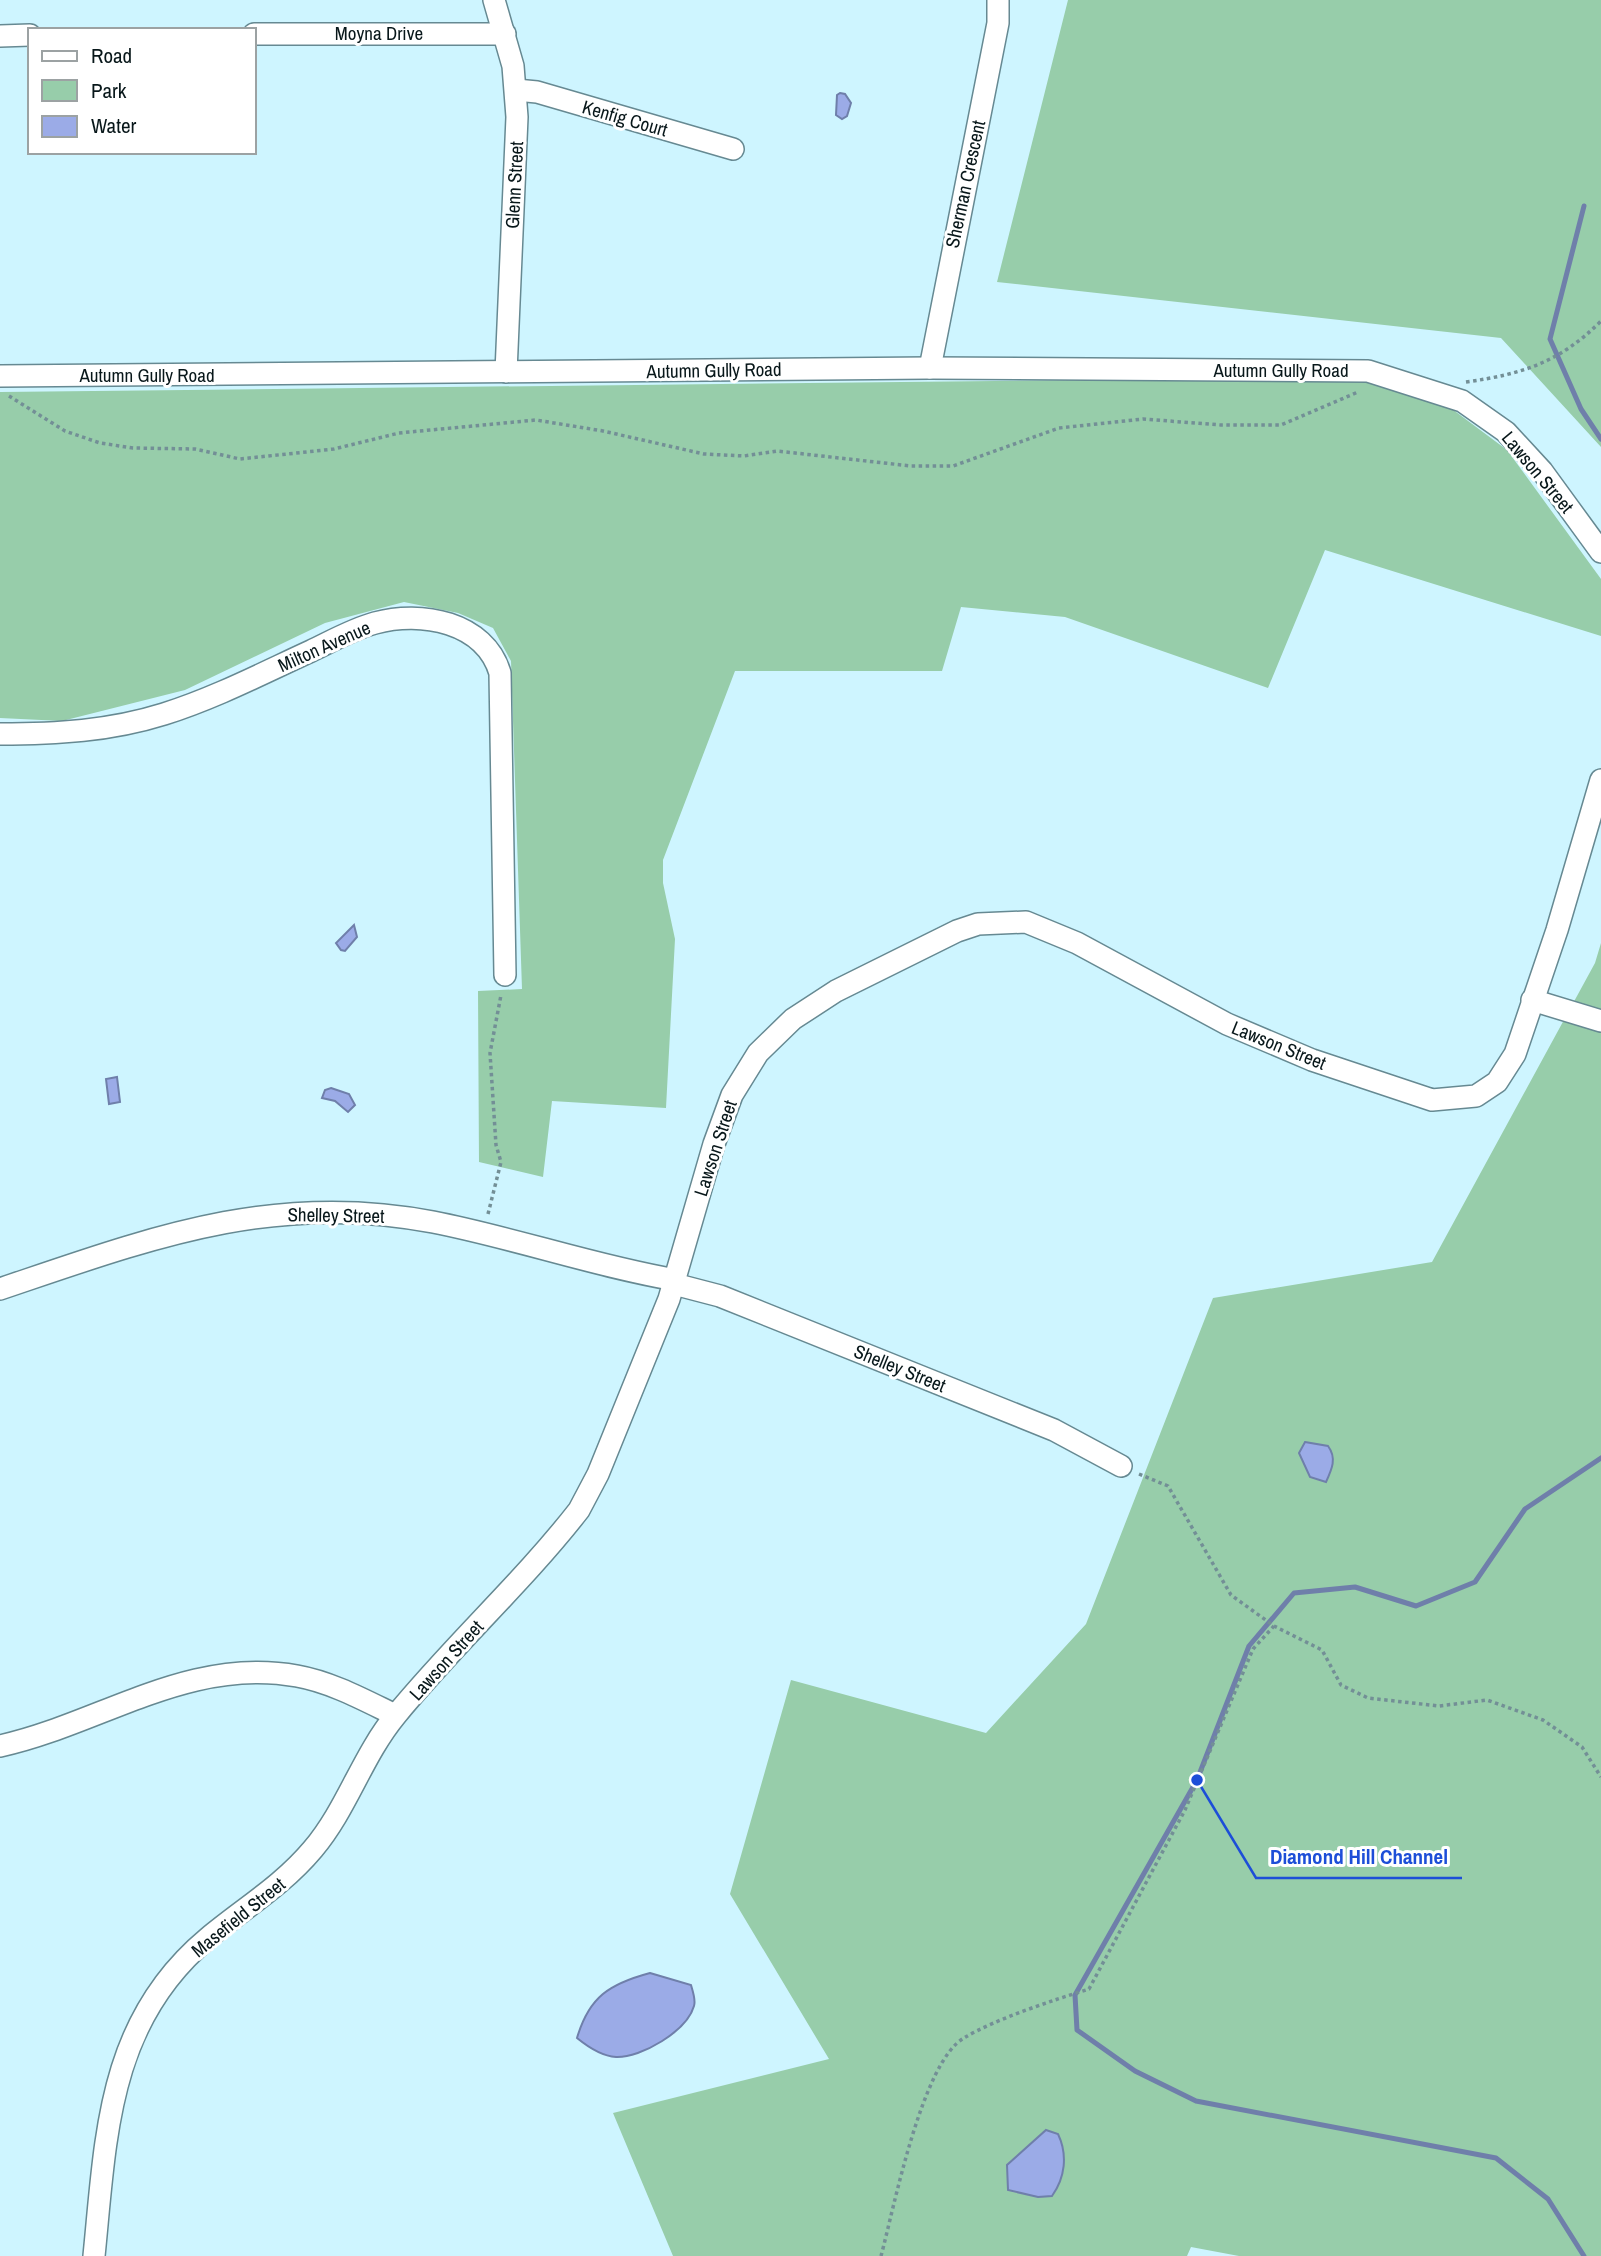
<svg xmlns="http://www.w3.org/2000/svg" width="1601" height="2256" viewBox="0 0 1601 2256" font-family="'Archivo Narrow',sans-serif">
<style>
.green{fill:#97cdaa}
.water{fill:#9babe7;stroke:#6f7faa;stroke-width:2}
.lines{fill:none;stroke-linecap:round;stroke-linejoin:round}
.stream{stroke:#6f7faa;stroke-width:5}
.street-casing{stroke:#668992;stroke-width:24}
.path{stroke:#738f96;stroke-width:3.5;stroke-dasharray:3.5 3.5;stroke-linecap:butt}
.street{stroke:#fff;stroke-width:21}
.labels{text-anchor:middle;stroke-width:6;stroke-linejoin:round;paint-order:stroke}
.street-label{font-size:19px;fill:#08171a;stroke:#fff}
.leader{fill:none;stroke:#1d4ed8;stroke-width:2.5}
.callout-dot{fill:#1d4ed8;stroke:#fff;stroke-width:2.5}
.callout-label{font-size:21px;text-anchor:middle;font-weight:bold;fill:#1d4ed8;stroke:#fff;stroke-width:6;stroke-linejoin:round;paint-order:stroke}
</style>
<rect width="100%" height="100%" fill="#cef5ff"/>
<!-- green -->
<g class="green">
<path d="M1068,0H1601V447L1501,338L997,282Z"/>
<path d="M1355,377L1448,406L1507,450L1601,579V636L1325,550L1268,688L1065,617L961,607L942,671H735L663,860V883L675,939L666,1108L552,1101L543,1177L479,1162L478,991L522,989L511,661L493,628L458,613L404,602L325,623L185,690L62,721L0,718V392Z"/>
<path d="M1601,943V2256H1239L1191,2247L1187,2256H673L613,2113L829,2059L730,1894L791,1680L986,1733L1086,1624L1213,1298L1432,1262L1595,963Z"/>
</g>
<!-- water -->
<g class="water">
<path d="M840,93L845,94L851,103L847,116L842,119L836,115L837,95Z"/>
<path d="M354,925L357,937L345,951L341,950L336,943Z"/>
<path d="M117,1077L120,1102L109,1104L106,1079Z"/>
<path d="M331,1088L349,1094L355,1105L348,1112L335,1101L322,1098L325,1090Z"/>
<path d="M1305,1442L1328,1446C1337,1458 1332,1469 1326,1482L1310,1477L1299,1453Z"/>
<path d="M650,1973L691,1985C693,1992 696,2000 694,2006C687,2031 641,2058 616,2057C601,2056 588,2047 577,2038C589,1997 609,1984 650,1973Z"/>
<path d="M1046,2130L1058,2134C1068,2155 1065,2178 1052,2196L1038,2197L1008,2190L1007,2165Z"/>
</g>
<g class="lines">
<!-- stream -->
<g class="stream">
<path d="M1584,206L1550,339L1581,409L1601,439"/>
<path d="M1584,2256L1548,2199L1496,2158L1196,2101L1135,2071L1077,2030L1075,1995L1197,1780L1249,1646L1294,1593L1355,1587L1416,1606L1475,1582L1525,1509L1601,1458"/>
</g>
<!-- street casing -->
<g class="street-casing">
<g id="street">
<path d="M494,0L513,66L517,117L506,372"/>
<path d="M254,34H505"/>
<path d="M0,36L30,35"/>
<path d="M516,90L537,92L733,149"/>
<path d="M930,368L998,23V0"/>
<path d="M0,376L930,368L1368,371L1462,401L1506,432L1542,471L1601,552"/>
<path d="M0,734C56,734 110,731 164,714C215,698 263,673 311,651C332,641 353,629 375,623C421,610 485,622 500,673L505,975"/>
<path d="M1532,1000L1601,1021"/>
<path d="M674,1284L720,1296L1054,1430L1121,1466"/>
<path d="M0,1289C148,1239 273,1191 433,1222C515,1238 594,1266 676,1280"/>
<path d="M0,1746C100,1724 189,1656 297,1676C331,1682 364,1700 395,1715"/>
<path d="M94,2256C106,2137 107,2022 208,1938C244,1908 282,1886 313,1849C347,1809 362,1756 396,1715C454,1644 523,1582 579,1510L598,1474L669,1299L714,1144L732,1095L758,1053L793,1019L836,991L957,931L978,924L1026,922L1077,943L1227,1024L1312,1060L1432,1100L1476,1096L1497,1082L1515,1054L1557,930L1601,780"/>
</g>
</g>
<!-- path -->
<g class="path">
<path d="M1466,382C1523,374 1560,362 1601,321"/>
<path d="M9,396L65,431L100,443L133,448L195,449L240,459L334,449L399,433L536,420L603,431L704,454L744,456L777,451L911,466H953L1059,428L1143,419L1221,425H1281L1358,392"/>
<path d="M488,1214L501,1162L496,1145L490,1053L501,995"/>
<path d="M1139,1474L1168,1486L1231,1595L1274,1626L1322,1650L1341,1685L1368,1698L1439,1706L1487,1700L1543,1720L1582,1747L1601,1777"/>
<path d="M881,2256C894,2208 922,2062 964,2038C995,2019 1054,2000 1089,1989L1185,1810L1253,1649L1274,1626"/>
</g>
<!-- street -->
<use href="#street" class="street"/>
</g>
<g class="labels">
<!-- street labels -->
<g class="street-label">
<text x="379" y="40">Moyna Drive</text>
<text transform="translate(625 118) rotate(16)" y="7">Kenfig Court</text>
<text transform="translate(965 184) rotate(-78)" y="7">Sherman Crescent</text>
<text transform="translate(514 185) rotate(-87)" y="7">Glenn Street</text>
<text transform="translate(714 370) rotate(-1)" y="7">Autumn Gully Road</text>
<text x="1281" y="377">Autumn Gully Road</text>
<text x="147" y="382">Autumn Gully Road</text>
<text transform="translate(1538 472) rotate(50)" y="7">Lawson Street</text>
<text transform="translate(324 646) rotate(-24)" y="7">Milton Avenue</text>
<text transform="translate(1279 1045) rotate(22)" y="7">Lawson Street</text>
<text transform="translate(715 1148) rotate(-72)" y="7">Lawson Street</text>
<text transform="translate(336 1215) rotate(1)" y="7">Shelley Street</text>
<text transform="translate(900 1368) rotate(22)" y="7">Shelley Street</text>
<text transform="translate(446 1660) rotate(-48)" y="7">Lawson Street</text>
<text transform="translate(238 1917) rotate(-39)" y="7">Masefield Street</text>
</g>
</g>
<!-- callouts -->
<path class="leader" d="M1197 1780L1256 1878H1462"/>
<circle class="callout-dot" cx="1197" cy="1780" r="7"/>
<g class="callout-label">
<text x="1359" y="1864">Diamond Hill Channel</text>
</g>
<!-- legend -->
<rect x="28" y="28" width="228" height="126" fill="#ffffff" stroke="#9ca2a3" stroke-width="2"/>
<rect x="42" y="51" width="35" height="10" fill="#ffffff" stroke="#9ca2a3" stroke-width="2"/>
<text x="91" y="63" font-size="21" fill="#08171a">Road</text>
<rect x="42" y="80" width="35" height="21" fill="#97cdaa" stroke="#9ca2a3" stroke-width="2"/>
<text x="91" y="98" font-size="21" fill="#08171a">Park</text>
<rect x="42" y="116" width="35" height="21" fill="#9babe7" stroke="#9ca2a3" stroke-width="2"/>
<text x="91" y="133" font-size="21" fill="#08171a">Water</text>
</svg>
